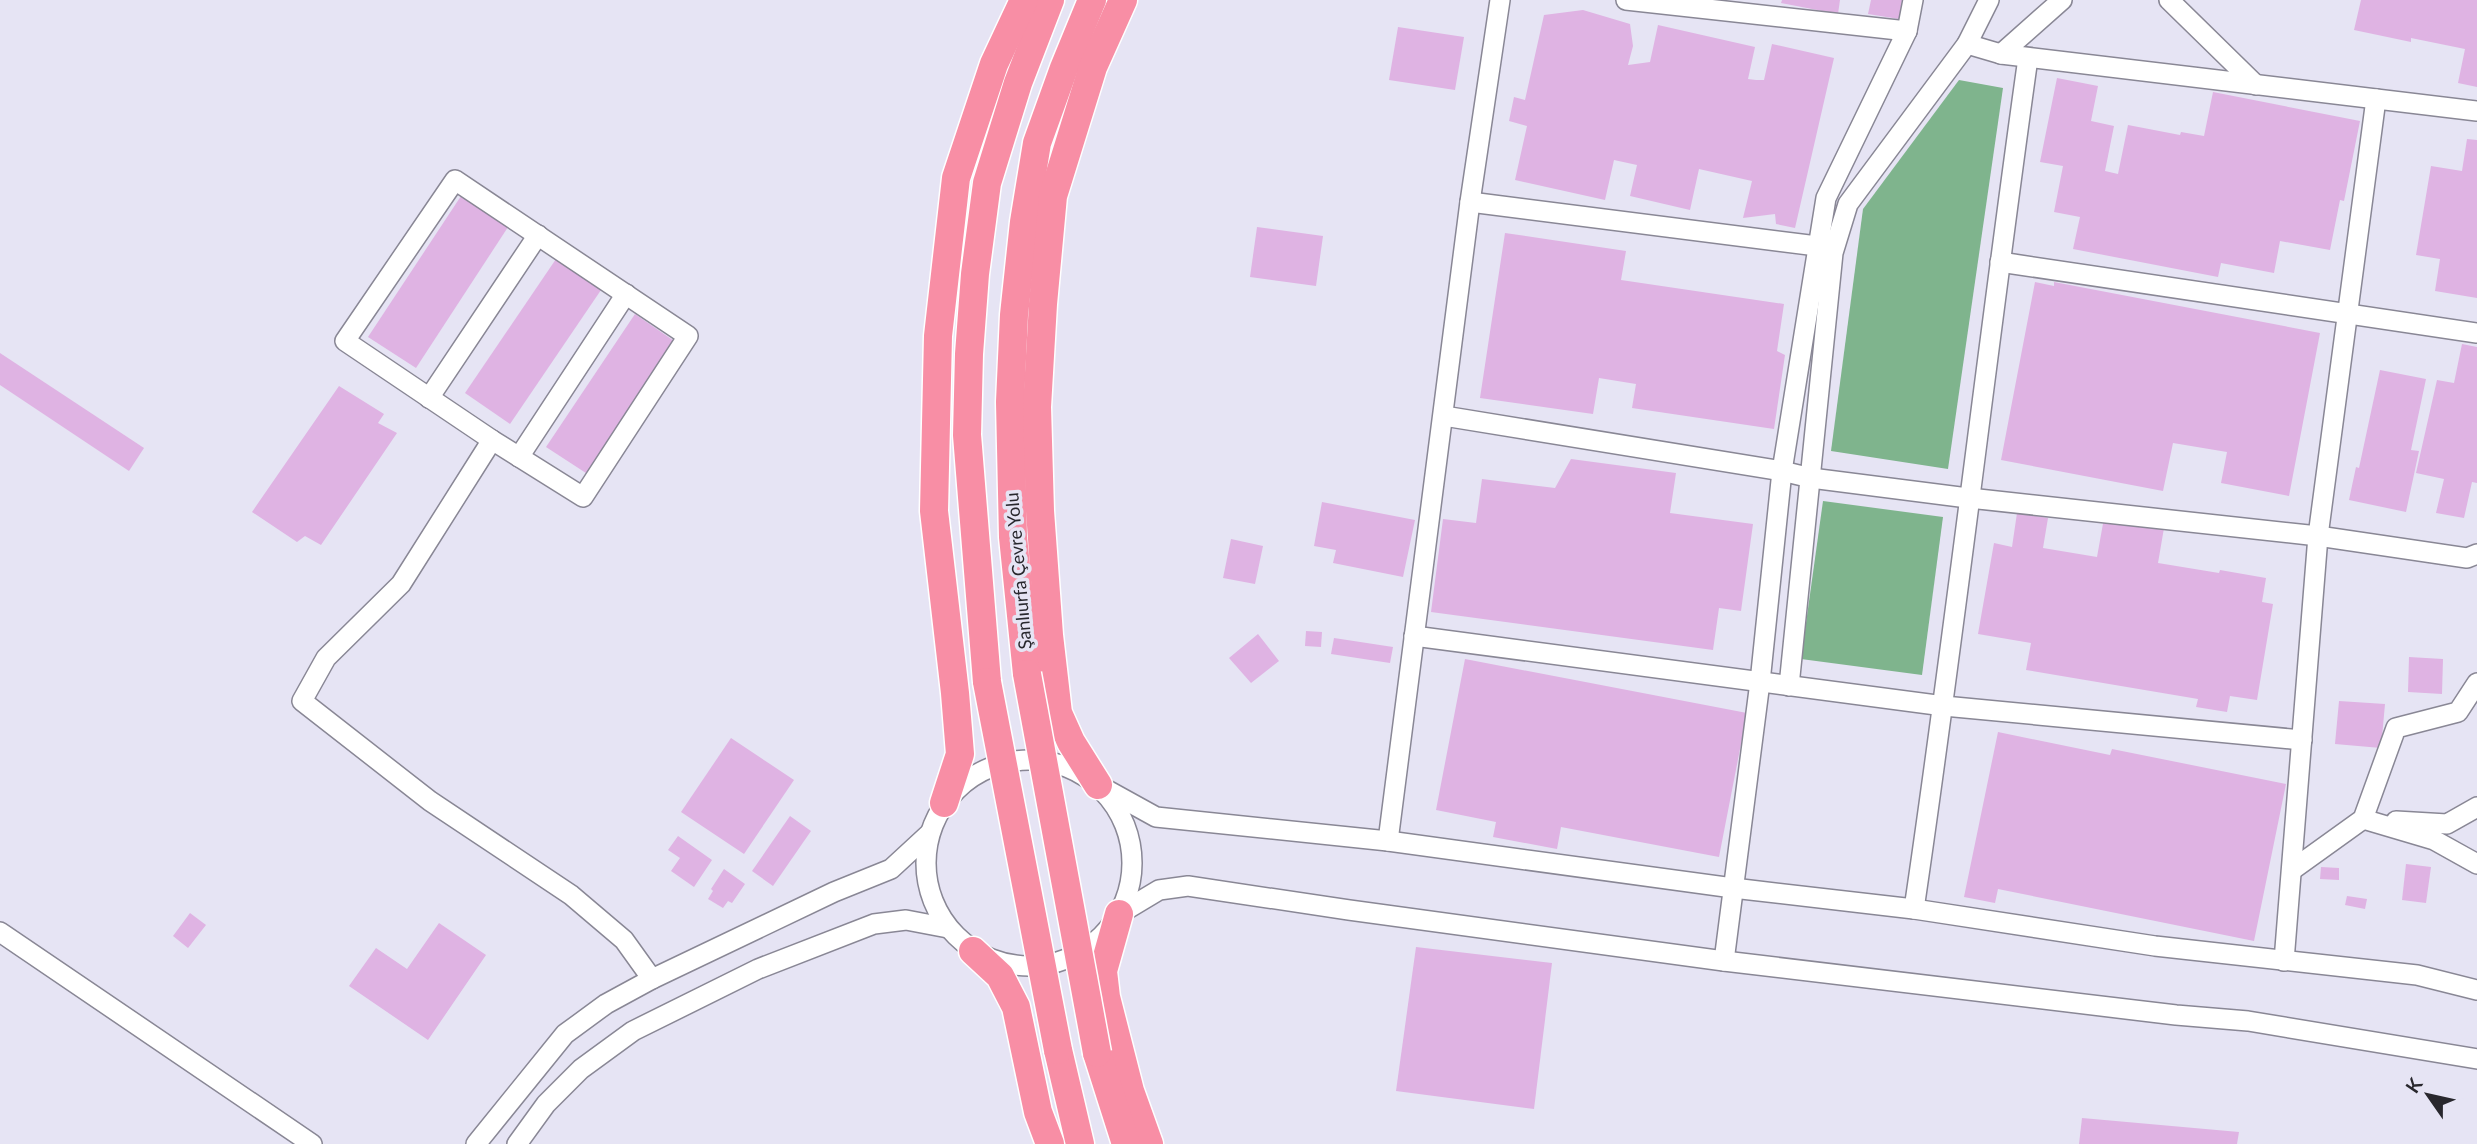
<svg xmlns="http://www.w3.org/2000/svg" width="2477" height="1144" viewBox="0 0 2477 1144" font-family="Lato,sans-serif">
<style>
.forest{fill:#7fb48d}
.building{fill:#dfb3e3}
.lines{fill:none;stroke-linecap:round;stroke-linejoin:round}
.minor-casing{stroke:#898795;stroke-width:22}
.highway-casing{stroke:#fff;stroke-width:31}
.minor{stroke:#fff;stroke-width:19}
.highway{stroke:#f88ea5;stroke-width:28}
.highway-bridge-casing{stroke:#fff;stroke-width:31;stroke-linecap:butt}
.highway-bridge{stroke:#f88ea5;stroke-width:28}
.labels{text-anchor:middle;stroke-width:7;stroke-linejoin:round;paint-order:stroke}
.street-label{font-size:18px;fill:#28272d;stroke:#e6e4f4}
</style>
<rect width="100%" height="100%" fill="#e6e4f4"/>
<!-- forest -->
<g class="forest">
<path d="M1959,80L2003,88L1948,469L1831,451L1863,209Z"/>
<path d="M1823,501L1943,517L1922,675L1801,659Z"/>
</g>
<!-- building -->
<g class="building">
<path d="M1782,0H1840L1838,14L1781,3Z"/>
<path d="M1871,0H1902L1899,19L1868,14Z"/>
<path d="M2361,0H2477V87L2458,83L2465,49L2411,38V42L2354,30Z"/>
<path d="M1583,10L1630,24L1633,46L1628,65L1650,62L1658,25L1755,47L1748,79L1756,80H1764L1772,44L1834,58L1795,228L1776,224L1775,214L1743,218L1752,181L1699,169L1690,210L1630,196L1637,165L1614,160L1605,200L1515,180L1527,126L1509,121L1514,97L1525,100L1544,15Z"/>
<path d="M1398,27L1464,37L1455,90L1389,80Z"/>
<path d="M2057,78L2098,86L2091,121L2114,126L2105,171L2118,174L2128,125L2180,135L2181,132L2204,136L2213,92L2360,121L2344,201L2340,200L2330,250L2280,241L2274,273L2221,263L2218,277L2073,249L2080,217L2054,212L2063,166L2040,162Z"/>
<path d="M2467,139L2477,140V298L2435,291L2440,259L2416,255L2431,166L2462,171Z"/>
<path d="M463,193L510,224L416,368L368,337Z"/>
<path d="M1257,227L1323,236L1316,286L1250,277Z"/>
<path d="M1505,233L1626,251L1621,280L1784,304L1777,351L1785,355L1774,429L1632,408L1636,384L1599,378L1593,414L1480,398Z"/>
<path d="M556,259L601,290L510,424L465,393Z"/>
<path d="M2035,282L2054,286V282L2320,333L2289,496L2221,483L2227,452L2173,443L2163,491L2001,460Z"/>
<path d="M635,314L677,343L589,475L546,447Z"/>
<path d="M2462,344L2477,347V483L2472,482L2464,518L2436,513L2444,479L2416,473L2437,380L2454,383Z"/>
<path d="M0,353L144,448L129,471L0,385Z"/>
<path d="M2380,370L2426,379L2411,450L2419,451L2406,512L2349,500L2356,467L2359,468Z"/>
<path d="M339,386L384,414L378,423L397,433L321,545L305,536L297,542L252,512Z"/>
<path d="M1571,459L1676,473L1670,513L1753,524L1741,611L1719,608L1713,650L1431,612L1443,519L1476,523L1482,479L1555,488Z"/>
<path d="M1322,502L1415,520L1403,577L1333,563L1336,550L1314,546Z"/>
<path d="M2017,513L2048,518L2043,548L2097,557L2104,518L2164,528L2158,563L2219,573L2220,570L2266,578L2262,602L2273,604L2257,700L2230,696L2227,712L2196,707L2198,699L2026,670L2031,643L1978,634L1994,543L2012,547Z"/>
<path d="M1231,539L1263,546L1255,584L1223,578Z"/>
<path d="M1306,631L1322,632L1321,647L1305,646Z"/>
<path d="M1258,634L1279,661L1251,683L1229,658Z"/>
<path d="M1334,638L1393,647L1390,663L1331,654Z"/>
<path d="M2409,657L2443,659L2442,694L2408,692Z"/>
<path d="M1465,659L1747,713L1719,857L1561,827L1557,849L1493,837L1496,822L1436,810Z"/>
<path d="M2339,701L2385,704L2381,748L2335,744Z"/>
<path d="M1998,732L2110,755L2112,749L2286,784L2254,941L1998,889L1995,903L1964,897Z"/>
<path d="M731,738L794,780L744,854L681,812Z"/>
<path d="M790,816L811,831L773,886L752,871Z"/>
<path d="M678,836L712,860L694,887L671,871L680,858L668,850Z"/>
<path d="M2406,864L2431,867L2426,903L2402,900Z"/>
<path d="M2321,867L2339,868V880L2320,879Z"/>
<path d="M724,869L745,884L732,903L728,901L723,908L708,899L713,891L711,889Z"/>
<path d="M2347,896L2367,899L2365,909L2345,905Z"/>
<path d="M190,913L206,925L188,948L173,936Z"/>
<path d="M439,923L486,955L428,1040L349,986L376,948L407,969Z"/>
<path d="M1416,947L1552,963L1534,1109L1396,1091Z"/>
<path d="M2082,1118L2239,1132L2237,1144H2079Z"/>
</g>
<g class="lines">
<!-- minor casing -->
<g class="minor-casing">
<g id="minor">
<path d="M1626,0L1907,31"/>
<path d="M2169,0L2256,85"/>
<path d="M1967,44L2001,54L2477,111"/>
<path d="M2001,54L2062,0"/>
<path d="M455,180L688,336L583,497L492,440L345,341Z"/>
<path d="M1470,202L1817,246L1829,244"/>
<path d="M2000,262L2477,333"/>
<path d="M429,398L538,235"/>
<path d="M1444,416L1782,471L1811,478L1960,497L2318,536L2467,558L2477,554"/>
<path d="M492,440L401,584L326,658L302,701L430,801L571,895L624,940L652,979"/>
<path d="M519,457L626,294"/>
<path d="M1414,636L1944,706L2302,740"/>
<path d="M1789,686L1833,253L1848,204L1967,44L1989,0"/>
<circle cx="1029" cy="863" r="103"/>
<path d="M1098,785L1156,817L1388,841L1733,888L1914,909L2155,946L2417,975L2477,990"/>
<path d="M2363,819L2434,840L2477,864"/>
<path d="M2396,821L2447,824L2477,807"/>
<path d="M1388,841L1470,202L1500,0"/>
<path d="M2292,870L2363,819L2396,728L2458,712L2477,683"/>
<path d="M1914,909C1956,625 1988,341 2028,58"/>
<path d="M1119,914L1159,890L1188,886L1349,910L1724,961L2176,1015L2248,1021L2477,1059"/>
<path d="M0,932L312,1144"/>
<path d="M1724,961L1760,682L1782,471L1826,198L1907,31L1913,0"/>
<path d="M2284,961L2318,536L2376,99"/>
<path d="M476,1144L565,1034L606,1004L652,979L834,892L891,869L930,833"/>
<path d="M517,1144L546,1104L581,1069L633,1031L758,969L874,924L906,920L948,928"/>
</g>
</g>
<!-- highway casing -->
<g class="highway-casing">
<g id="highway">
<path d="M1027,674L1013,537L1010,402L1014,315L1024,222L1037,143L1064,68L1092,0"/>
<path d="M987,682L967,435L969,354L975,274L987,183L1018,83L1050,0"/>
<path d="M1098,785L1071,742L1058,713L1049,635L1040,511L1037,407L1043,304L1053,196L1093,67L1123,0"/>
<path d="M944,803L960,754L955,693L934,511L938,336L956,178L994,64L1024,0"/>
<path d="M1119,914L1103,971L1106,997L1130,1091L1149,1144"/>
<path d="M973,951L1000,976L1016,1007L1038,1112L1050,1144"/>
<path d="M1058,1050L1080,1144"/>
<path d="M1097,1053L1126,1144"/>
</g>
</g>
<!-- minor -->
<use href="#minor" class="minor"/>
<!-- highway -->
<use href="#highway" class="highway"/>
<!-- highway-bridge casing -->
<g class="highway-bridge-casing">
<g id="highway-bridge">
<path d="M1027,674L1097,1053"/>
<path d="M987,682L1058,1050"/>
</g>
</g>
<!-- highway-bridge -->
<use href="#highway-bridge" class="highway-bridge"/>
</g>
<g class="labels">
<!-- street labels -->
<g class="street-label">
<text transform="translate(1019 571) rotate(-95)" y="6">Şanlıurfa Çevre Yolu</text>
</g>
</g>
<!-- north arrow -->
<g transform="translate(2428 1095) rotate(304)" stroke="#e6e4f4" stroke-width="5" paint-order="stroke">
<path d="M0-5L12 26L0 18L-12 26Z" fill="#28272d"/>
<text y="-10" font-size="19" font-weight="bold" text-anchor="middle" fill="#28272d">K</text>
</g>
</svg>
